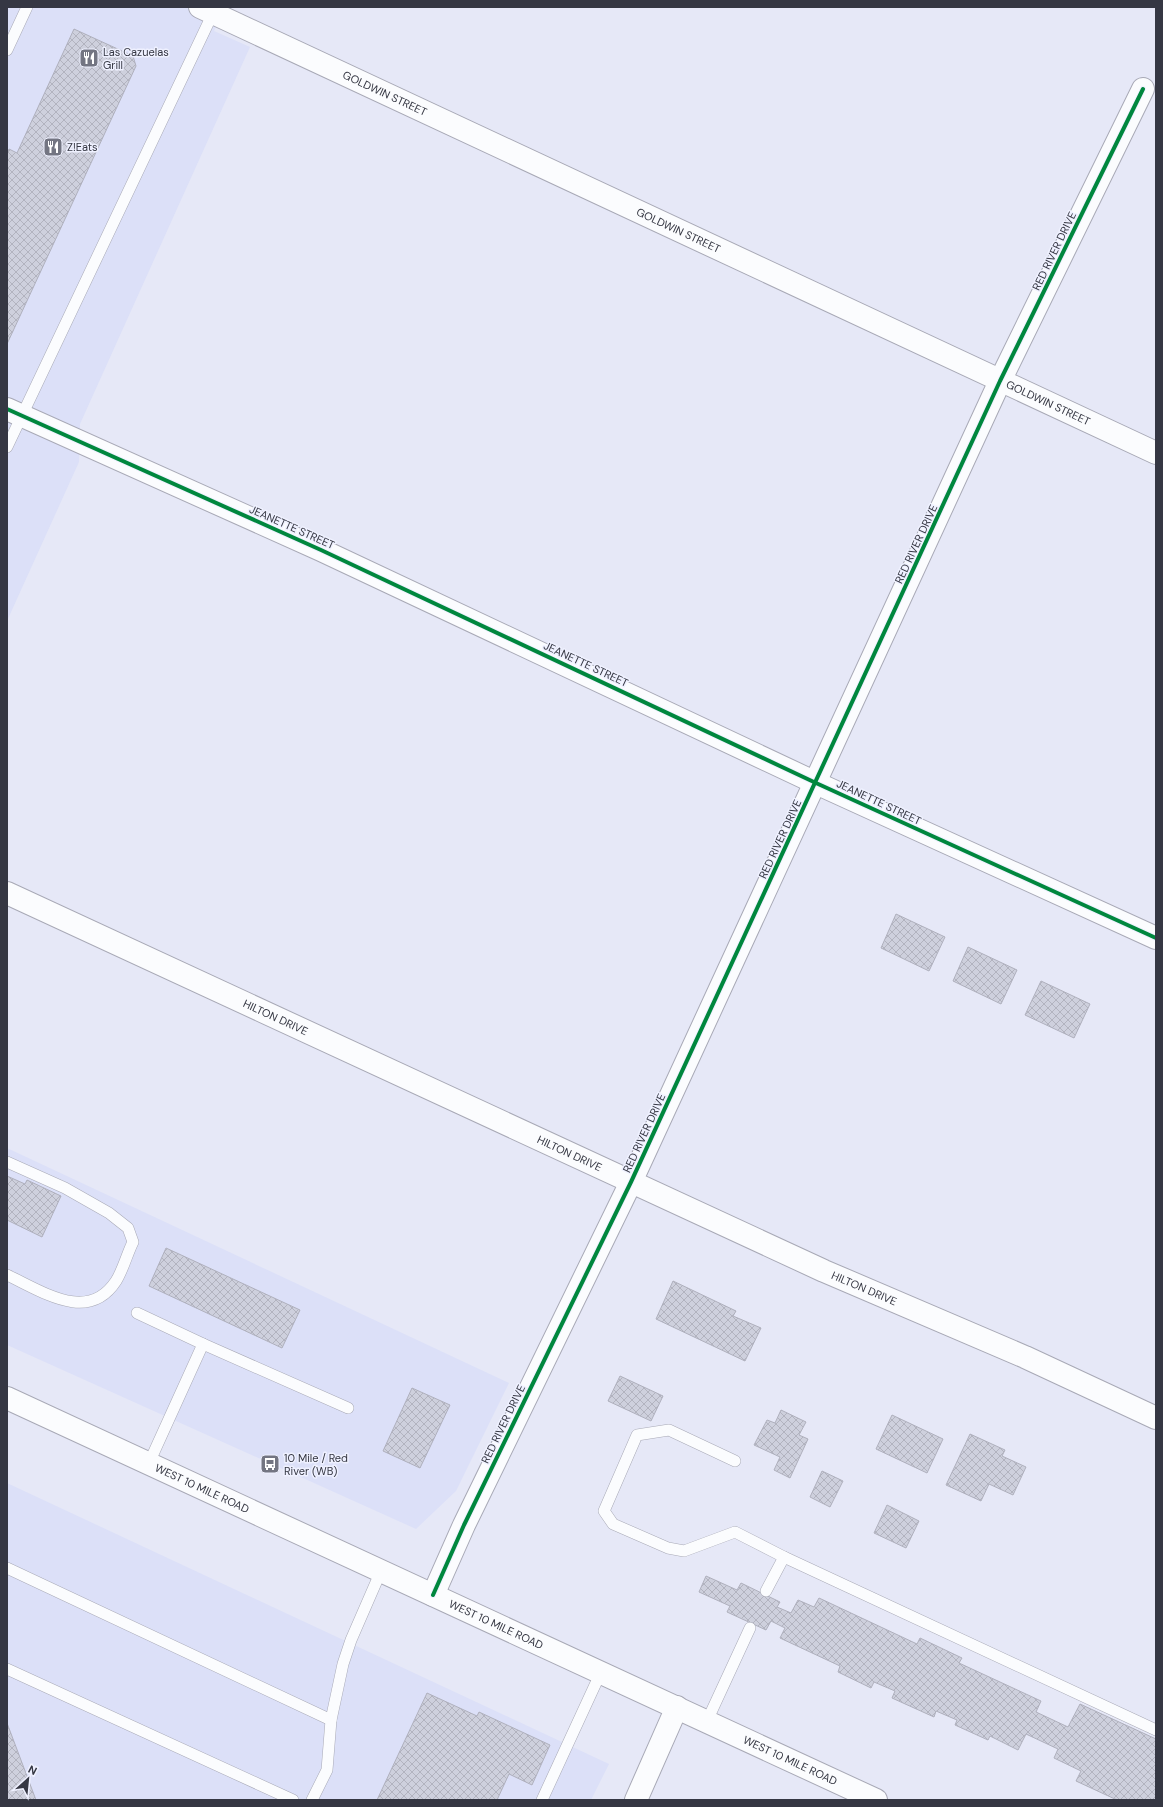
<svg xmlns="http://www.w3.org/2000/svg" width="1163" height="1807" viewBox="0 0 1163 1807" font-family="'DM Sans',sans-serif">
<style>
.built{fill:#dce0f8}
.building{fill:url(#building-cross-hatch);stroke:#afb0bd}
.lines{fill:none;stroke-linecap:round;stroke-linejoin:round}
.lane-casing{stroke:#a8a9b6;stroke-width:12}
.street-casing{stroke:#a8a9b6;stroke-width:24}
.secondary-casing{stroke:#a8a9b6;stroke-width:24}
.lane{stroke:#fbfcfe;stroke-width:11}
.street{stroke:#fbfcfe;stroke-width:22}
.secondary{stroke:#fbfcfe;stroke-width:22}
.cycleway-casing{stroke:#eff1ff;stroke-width:6}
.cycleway{stroke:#00873e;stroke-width:4}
.labels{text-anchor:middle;stroke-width:3;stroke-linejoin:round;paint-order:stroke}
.poi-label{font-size:11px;fill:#353743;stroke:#eff1ff;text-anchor:start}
.street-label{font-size:11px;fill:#353743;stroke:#eff1ff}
</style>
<defs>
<pattern id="building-cross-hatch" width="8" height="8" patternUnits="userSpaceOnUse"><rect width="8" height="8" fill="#ced0dd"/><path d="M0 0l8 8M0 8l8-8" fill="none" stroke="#b2b3bf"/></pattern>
</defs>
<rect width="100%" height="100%" fill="#e6e8f7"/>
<!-- built -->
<g class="built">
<path d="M7,7H225L214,31L250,47L80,424L79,462L7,621Z"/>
<path d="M7,1148L509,1383L456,1491L416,1529L7,1345Z"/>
<path d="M7,1483L609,1764L591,1800H7Z"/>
</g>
<!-- building -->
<g class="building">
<path d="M74,29L133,56L136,66L7,344V154L9,149L17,153Z"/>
<path d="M896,914L945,937L929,971L881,948Z"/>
<path d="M968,947L1017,970L1001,1004L953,981Z"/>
<path d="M1041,981L1090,1004L1074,1038L1025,1015Z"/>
<path d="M7,1176L25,1184L27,1180L61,1196L42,1237L7,1220Z"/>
<path d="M166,1248L300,1310L282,1348L149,1286Z"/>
<path d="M673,1281L736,1311L733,1316L761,1328L745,1361L656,1319Z"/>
<path d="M620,1376L663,1396L651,1421L608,1401Z"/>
<path d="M412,1388L450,1405L420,1468L383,1451Z"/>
<path d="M781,1410L806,1422L799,1435L808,1439L790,1478L774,1470L780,1457L754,1445L767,1420L775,1423Z"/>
<path d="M892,1415L943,1439L927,1473L876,1449Z"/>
<path d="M970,1434L1005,1450L1002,1456L1026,1467L1013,1495L989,1484L981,1501L946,1485Z"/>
<path d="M822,1471L843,1481L830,1507L810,1497Z"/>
<path d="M887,1505L919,1521L906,1548L874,1533Z"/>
<path d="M706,1576L737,1590L741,1583L780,1602L777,1607L791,1613L798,1600L814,1607L819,1598L917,1644L920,1638L962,1658L959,1663L1041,1701L1036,1712L1068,1727L1080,1704L1156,1739V1800H1117L1076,1781L1081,1771L1054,1758L1058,1749L1026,1734L1018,1750L990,1736L988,1740L955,1725L957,1720L936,1711L934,1717L892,1698L895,1691L874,1682L871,1688L838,1672L840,1666L780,1638L785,1628L771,1621L766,1630L727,1612L730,1606L699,1592Z"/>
<path d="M427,1693L477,1716L479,1712L550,1745L532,1785L509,1774L497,1800H377Z"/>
<path d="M7,1723L36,1800H7Z"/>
</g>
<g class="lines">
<!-- lane casing -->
<g class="lane-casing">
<g id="lane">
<path d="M7,50L27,7"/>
<path d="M7,447L213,13"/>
<path d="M7,1162L65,1188L109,1213L128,1228L133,1242C127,1254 123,1270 116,1281C88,1324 42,1291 7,1275"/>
<path d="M137,1313L203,1344"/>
<path d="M735,1461L669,1430L637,1435L604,1511L613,1524L668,1548L684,1551L735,1532L784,1557"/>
<path d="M149,1463L203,1344L348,1408"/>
<path d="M7,1568L331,1720L343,1664L351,1640L381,1571"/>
<path d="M766,1591L784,1557L1156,1730"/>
<path d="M7,1669L293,1800"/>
<path d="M707,1721L750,1628"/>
<path d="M312,1800L327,1770L331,1720"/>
<path d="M542,1800L601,1672"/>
</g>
</g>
<!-- street casing -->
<g class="street-casing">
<g id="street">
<path id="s1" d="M200,7L1156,453"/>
<path d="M7,409L321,550L816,783L1156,938"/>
<path id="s2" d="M7,893L824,1271L1025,1357L1156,1418"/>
<path d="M433,1595L464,1525L631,1182L1000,381L1143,89"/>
<path d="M636,1800L677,1707"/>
</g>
</g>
<!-- secondary casing -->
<g class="secondary-casing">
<g id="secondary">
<path id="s3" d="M7,1398L876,1800"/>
</g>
</g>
<!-- lane -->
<use href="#lane" class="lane"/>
<!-- street -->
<use href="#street" class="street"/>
<!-- secondary -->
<use href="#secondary" class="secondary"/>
<!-- cycleway casing -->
<g class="cycleway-casing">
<g id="cycleway">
<path d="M7,409L321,550L816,783L1156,938"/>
<path d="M433,1595L464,1525L631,1182L1000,381L1143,89"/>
</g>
</g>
<!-- cycleway -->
<use href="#cycleway" class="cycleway"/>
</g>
<!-- icons -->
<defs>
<g id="restaurant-square" transform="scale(1)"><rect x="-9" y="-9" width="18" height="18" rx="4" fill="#737582" stroke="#eff1ff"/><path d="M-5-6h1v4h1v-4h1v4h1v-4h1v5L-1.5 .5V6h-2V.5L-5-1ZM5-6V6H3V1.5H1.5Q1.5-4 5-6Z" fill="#fff"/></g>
<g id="bus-square" transform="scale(1)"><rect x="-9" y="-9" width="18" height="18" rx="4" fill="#737582" stroke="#eff1ff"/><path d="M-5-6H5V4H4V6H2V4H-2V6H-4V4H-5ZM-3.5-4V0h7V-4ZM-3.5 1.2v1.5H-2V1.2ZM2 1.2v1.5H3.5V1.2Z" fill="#fff"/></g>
</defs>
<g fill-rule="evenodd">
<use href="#restaurant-square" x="89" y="58"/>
<use href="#restaurant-square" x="53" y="147"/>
<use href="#bus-square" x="270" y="1464"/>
</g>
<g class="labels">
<!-- poi labels -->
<g class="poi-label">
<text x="103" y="56">Las Cazuelas<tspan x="103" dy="13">Grill</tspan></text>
<text x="67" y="151">Z!Eats</text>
<text x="284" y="1462">10 Mile / Red<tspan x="284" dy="13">River (WB)</tspan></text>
</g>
<!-- street labels -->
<g class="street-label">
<text dy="4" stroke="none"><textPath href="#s1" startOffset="204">GOLDWIN STREET</textPath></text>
<text dy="4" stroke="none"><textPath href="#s1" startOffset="528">GOLDWIN STREET</textPath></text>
<text transform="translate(1054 251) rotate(-64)" y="4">RED RIVER DRIVE</text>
<text dy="4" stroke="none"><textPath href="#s1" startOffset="936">GOLDWIN STREET</textPath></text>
<text transform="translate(292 527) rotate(24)" y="4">JEANETTE STREET</text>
<text transform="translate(916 544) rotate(-65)" y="4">RED RIVER DRIVE</text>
<text transform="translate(586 664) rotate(25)" y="4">JEANETTE STREET</text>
<text transform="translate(879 802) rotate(25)" y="4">JEANETTE STREET</text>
<text transform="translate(780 839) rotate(-65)" y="4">RED RIVER DRIVE</text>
<text dy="4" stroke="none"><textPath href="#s2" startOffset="296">HILTON DRIVE</textPath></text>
<text transform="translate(644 1133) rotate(-65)" y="4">RED RIVER DRIVE</text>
<text dy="4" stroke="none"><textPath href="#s2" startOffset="620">HILTON DRIVE</textPath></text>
<text dy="4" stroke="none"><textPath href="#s2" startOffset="944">HILTON DRIVE</textPath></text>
<text transform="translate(503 1424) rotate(-64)" y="4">RED RIVER DRIVE</text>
<text dy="4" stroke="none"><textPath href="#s3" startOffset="215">WEST 10 MILE ROAD</textPath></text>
<text dy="4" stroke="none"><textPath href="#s3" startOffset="539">WEST 10 MILE ROAD</textPath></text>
<text dy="4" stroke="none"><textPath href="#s3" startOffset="863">WEST 10 MILE ROAD</textPath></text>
</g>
</g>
<!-- border -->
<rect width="1163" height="1807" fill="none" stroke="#353743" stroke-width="16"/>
<!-- north arrow -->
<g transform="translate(28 1779) rotate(27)" stroke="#eff1ff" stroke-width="3" paint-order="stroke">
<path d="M0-3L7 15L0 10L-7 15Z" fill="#353743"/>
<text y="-6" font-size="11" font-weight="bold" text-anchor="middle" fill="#353743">N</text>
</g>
</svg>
